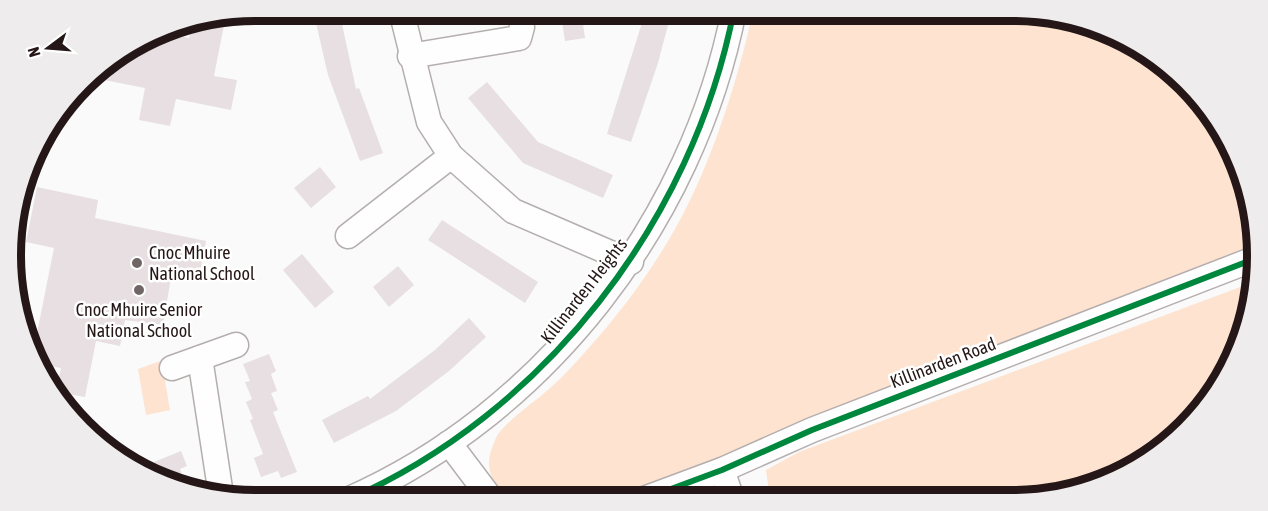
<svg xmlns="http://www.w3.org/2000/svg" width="1268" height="511" viewBox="0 0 1268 511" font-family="'Asap Condensed',sans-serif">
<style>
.green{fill:#fde3d0}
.building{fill:#e7dfe1}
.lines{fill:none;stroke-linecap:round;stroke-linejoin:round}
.minor-casing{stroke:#b5aeae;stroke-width:27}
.minor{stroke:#fefefe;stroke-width:24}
.cycleway-casing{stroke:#fff;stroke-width:10}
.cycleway{stroke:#00873e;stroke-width:6}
.poi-dot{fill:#706666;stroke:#fff;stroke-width:2}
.labels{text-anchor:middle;stroke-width:5;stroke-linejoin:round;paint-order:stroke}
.poi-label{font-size:18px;fill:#251717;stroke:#fff;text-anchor:start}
.street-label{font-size:18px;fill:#251717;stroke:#fff}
.rim{fill:none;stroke:#251717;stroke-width:8}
</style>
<rect width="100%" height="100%" fill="#fafafa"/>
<!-- green -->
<g class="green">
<path d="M1012,10L1091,23L1174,71L1232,147L1257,239L1256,246L937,368L621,500H506C489,476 483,467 496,438C503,423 536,401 549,389C565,375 579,359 593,343C630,302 669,246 692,196C718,142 741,68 753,11Z"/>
<path d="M1251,283L1245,334L1216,392L1174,440L1121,475L1045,498L770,499L766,470L799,452Z"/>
<path d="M166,359L168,376L165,381L170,410L146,415L138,369Z"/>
</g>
<!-- building -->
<g class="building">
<path d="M313,10H339L356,89L359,88L383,153L360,161L328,75Z"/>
<path d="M560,10H581L585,38L565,41Z"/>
<path d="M646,10H672L658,63L631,142L607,134Z"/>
<path d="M226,15L214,76L237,80L231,110L176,99L170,126L139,120L145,88L89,77L94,71L161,32L189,38L193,21Z"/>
<path d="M487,82L538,142L613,175L603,198L523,163L468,98Z"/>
<path d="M320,167L336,187L311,208L294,188Z"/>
<path d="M37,187L98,200L95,218L206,241L198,282L171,278L163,325L125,320L120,346L96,341L85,397L56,392L61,368L40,364L27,331L37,333L54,248L26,242Z"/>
<path d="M442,220L538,282L525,303L428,240Z"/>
<path d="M302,254L334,292L315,308L283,270Z"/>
<path d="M398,266L414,285L389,307L373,287Z"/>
<path d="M469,318L486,337L449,371L396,411L334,443L322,420L368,396L370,399L435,350Z"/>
<path d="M269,354L276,371L271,374L277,391L271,393L278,410L273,412L297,472L281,478L278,471L261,477L254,458L263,454L250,420L253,419L246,402L252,399L245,382L250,381L243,364Z"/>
<path d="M181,451L187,466L180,469L187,489L177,488L161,479L154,462Z"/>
</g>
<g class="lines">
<!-- minor casing -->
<g class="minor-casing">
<g id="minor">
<path d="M401,10L429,122L451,156L513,211L631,262"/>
<path d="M410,56L519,38L522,27"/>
<path d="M348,236L451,156"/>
<path d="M200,358L221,495"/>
<path d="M172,368L236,345"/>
<path d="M449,443L492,500"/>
<path d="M722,470L732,499"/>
<path d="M644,499L722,470L812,430L1254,259"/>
<path d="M347,500C544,414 693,221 734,10"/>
</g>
</g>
<!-- minor -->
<use href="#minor" class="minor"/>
<!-- cycleway casing -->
<g class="cycleway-casing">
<g id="cycleway">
<path d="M644,499L722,470L812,430L1254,259"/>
<path d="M347,500C544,414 693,221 734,10"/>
</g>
</g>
<!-- cycleway -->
<use href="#cycleway" class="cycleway"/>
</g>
<!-- markers -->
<g class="poi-dot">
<circle cx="137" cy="263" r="6"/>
<circle cx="139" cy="290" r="6"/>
</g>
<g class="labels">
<!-- poi labels -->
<g class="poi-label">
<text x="149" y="259">Cnoc Mhuire<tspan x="149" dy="21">National School</tspan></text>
<text x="139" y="316" text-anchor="middle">Cnoc Mhuire Senior<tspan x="139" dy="21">National School</tspan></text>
</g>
<!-- street labels -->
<g class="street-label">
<text transform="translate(584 291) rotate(-52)" y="6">Killinarden Heights</text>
<text transform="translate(943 363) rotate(-21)" y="6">Killinarden Road</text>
</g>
</g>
<!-- crop -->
<path d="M0 0H1268V511H0ZM255 21H1013A234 234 0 0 1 1247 255V256A234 234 0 0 1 1013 490H255A234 234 0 0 1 21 256V255A234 234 0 0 1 255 21Z" fill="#eeecec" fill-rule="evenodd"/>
<path class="rim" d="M255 21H1013A234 234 0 0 1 1247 255V256A234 234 0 0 1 1013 490H255A234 234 0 0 1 21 256V255A234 234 0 0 1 255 21Z"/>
<!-- north arrow -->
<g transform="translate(48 48) rotate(254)" stroke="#ffffff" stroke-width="4.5" paint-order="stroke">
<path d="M0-4.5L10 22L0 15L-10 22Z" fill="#251717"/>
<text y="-9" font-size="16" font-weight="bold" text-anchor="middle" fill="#251717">N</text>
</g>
</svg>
